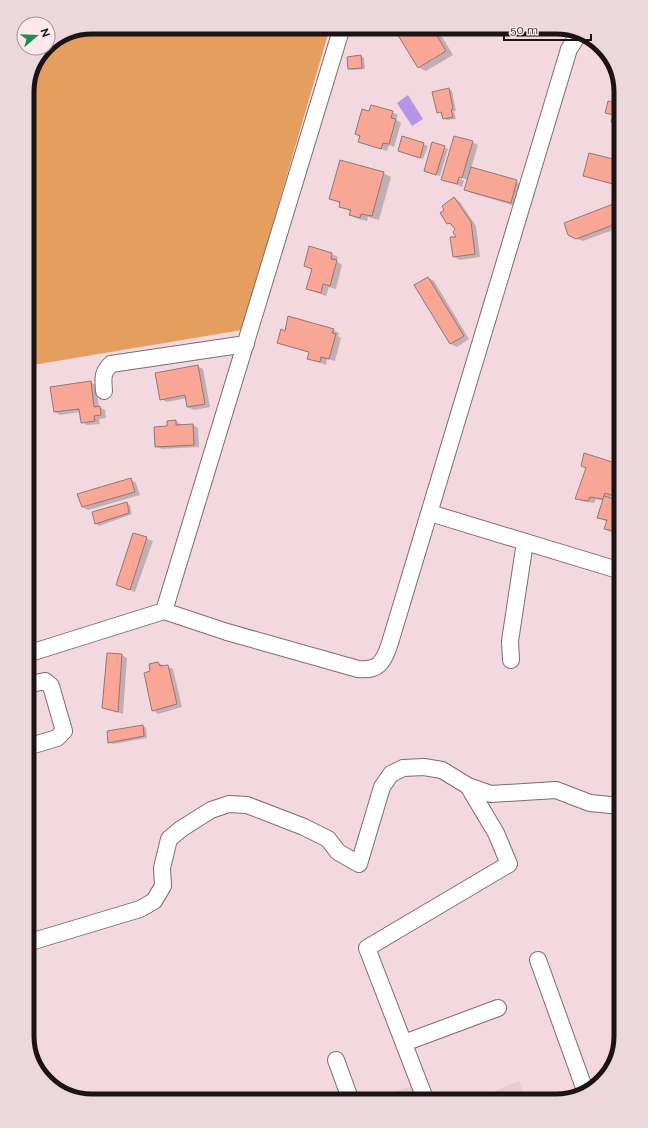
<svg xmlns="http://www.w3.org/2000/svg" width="648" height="1128" viewBox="0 0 648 1128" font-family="Raleway,sans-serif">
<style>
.built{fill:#ebc9d1}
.green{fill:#e59e5e}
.water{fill:#b493e9}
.shadow{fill:#0003}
.building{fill:#f9a696;stroke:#8f7873}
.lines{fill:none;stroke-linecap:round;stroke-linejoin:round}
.minor-casing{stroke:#80696f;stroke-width:18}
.minor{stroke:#fff;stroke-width:16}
.rim{fill:none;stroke:#1c1315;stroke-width:5}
</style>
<rect width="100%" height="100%" fill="#f3d9df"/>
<!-- built -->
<g class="built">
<path d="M519,1081L526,1101H471Z"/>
<path d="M411,1086L417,1101H370Z"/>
</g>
<!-- green -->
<path class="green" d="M92,27H330L242,330L27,366V88L48,45Z"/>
<!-- water -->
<path class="water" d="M408,95L423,119L412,126L397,103Z"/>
<!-- shadow -->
<g class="shadow">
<path d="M388,27H432L438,30L453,55L426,71L418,67L398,32Z"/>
<path d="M361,56L364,58L365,69L352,70L349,68Z"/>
<path d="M449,89L452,91L456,111H454L456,119L447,120L444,118L443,114L438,112Z"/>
<path d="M621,91V126L612,122L614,116L606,112L617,104Z"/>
<path d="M392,112L398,115L396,120L401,123L394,147L389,145L387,151L359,142L361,137L356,134L370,113Z"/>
<path d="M403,137L428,146L423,159L399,151Z"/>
<path d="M472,142L478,145L471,169L522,184L516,206L471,193L466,190L468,181L458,175L457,177L464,181L462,187L443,179Z"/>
<path d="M444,147L448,149L440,176L425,171Z"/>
<path d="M621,162V187L584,176Z"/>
<path d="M383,173L391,177L379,220L368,217L367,221L358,219L351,215V212L340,206L341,204L331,199Z"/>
<path d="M454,198L460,202L476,226L480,257L460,260L454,257L457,238L456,229L448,223L446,210Z"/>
<path d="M621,202V227L583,241L575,238Z"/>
<path d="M310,248L332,254L338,257L336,261L342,265L336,289L329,287L326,296L307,289L313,270L305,266Z"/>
<path d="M428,278L434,281L469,339L457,347L451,344L416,285Z"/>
<path d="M333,330L339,333L338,336L341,338L335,361L327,359L326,365L309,359L310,353L279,343Z"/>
<path d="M197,366L203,369L210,407L194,410L188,407L187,398L167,402L161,399Z"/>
<path d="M90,382L96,385L99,407L105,410L106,418L99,419L100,424L87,425L82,422L80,412L60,415L55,412Z"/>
<path d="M176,421L181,425H193L198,428L199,447L162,449L156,446Z"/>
<path d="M615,464L620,467L618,472L621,473V499L611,496L610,499L621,502V533L610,532L605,529L608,522L598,518L604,501L596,499L594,503L581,501L576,498Z"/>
<path d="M131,479L136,483L140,495L88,510L82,507Z"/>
<path d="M126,503L130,505L132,514L99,526L96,524L93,513Z"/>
<path d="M133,534L153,541L135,592L117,585Z"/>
<path d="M122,655L127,658L123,714L104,708Z"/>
<path d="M158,663L173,669L182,707L158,714L153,710L151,671Z"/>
<path d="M143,726L146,728L147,738L113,744L109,742Z"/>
</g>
<!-- building -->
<g class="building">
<path d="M387,27H432L446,51L418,68L396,32Z"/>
<path d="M361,55L362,68L348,69L347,57Z"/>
<path d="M449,88L453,109L451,110L453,117L443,119L441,112L437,113L432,92Z"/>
<path d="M620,89L621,92L620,125L611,122L613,115L605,113L608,101L617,103Z"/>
<path d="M371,105L393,111L391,118L396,119L389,144L383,143L381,149L358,142L360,136L355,134L362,109L369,111Z"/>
<path d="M402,136L424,143L420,158L398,151Z"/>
<path d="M454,136L473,141L462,178L459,177L457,184L441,180Z"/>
<path d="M432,142L445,146L436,175L424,171Z"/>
<path d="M589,153L621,161V186L583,176Z"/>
<path d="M340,160L384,172L372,216L361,214L360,218L349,215L351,210L339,207L340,202L329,199Z"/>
<path d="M471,167L517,180L511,203L464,190Z"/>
<path d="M454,197L471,222L475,254L453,257L450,237H456L453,232L455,229L450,223L447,224L440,213L444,210L442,206Z"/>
<path d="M621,201V222L576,239L568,235L564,223Z"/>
<path d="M309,246L332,253L331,259L337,260L330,286L323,284L321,293L306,289L312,269L304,266Z"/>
<path d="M428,277L464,336L450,344L414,285Z"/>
<path d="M288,316L334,329L332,333L336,334L329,359L321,357L320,362L307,359L309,352L277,343L281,329L285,331Z"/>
<path d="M198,365L205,404L187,407L185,395L160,400L155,373Z"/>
<path d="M91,381L94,407L100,406L101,415L94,416L95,421L81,423L79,409L54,412L50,387Z"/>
<path d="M176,420V425L193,424L194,445L155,447L154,427L167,426V421Z"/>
<path d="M584,453L615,463L612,469L621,472V484L618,497L605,493L603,499L590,497L588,501L575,499L586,468L581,466Z"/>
<path d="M131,478L135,492L82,507L77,494Z"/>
<path d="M604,496L621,501V532L604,529L607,520L597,518Z"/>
<path d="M127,502L129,513L95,524L92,512Z"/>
<path d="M133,533L147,537L130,590L116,585Z"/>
<path d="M107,653L122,654L118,712L102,708Z"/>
<path d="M158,662L160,666L168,665L177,704L152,711L144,673L150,671L149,664Z"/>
<path d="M143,725L144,736L108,743L107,731Z"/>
</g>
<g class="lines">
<!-- minor casing -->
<g class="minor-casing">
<g id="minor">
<path d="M342,27L164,611L227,632L358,669C378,671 383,663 389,646L569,49L579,34"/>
<path d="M104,391C103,378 102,373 111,364L246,344"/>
<path d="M430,513L621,571"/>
<path d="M27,654L164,611"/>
<path d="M511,660L510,641L525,542"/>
<path d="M27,747L57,738L64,731L51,686L45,681L27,685"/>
<path d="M27,943L140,909L154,901L163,886L162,868L169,839L181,829L211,810L229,804L247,805L304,827L328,839L338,852L359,864L382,787L391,774L403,768L424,767L442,770L468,786L491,794L556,790L590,803L621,806"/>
<path d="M538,960L586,1093"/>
<path d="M404,1043L498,1008"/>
<path d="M336,1060L351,1101"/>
<path d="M426,1101L367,948L509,864L496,833L468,786"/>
</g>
</g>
<!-- minor -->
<use href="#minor" class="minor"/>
</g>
<!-- crop -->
<path d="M0 0H648V1128H0ZM92 34H556A58 58 0 0 1 614 92V1036A58 58 0 0 1 556 1094H92A58 58 0 0 1 34 1036V92A58 58 0 0 1 92 34Z" fill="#ebd7dc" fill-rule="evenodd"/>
<path class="rim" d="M92 34H556A58 58 0 0 1 614 92V1036A58 58 0 0 1 556 1094H92A58 58 0 0 1 34 1036V92A58 58 0 0 1 92 34Z"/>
<!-- north arrow -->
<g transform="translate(36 36) rotate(71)"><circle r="19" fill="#fde8ed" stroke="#a39397"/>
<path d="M0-3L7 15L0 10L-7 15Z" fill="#1a904a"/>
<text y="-6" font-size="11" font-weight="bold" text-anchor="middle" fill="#1c1315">N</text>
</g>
<!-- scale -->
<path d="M504 34v6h87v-6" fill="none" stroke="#1c1315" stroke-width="2"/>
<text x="510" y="34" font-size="12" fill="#1c1315" stroke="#fde8ed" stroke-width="3" paint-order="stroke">50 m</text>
</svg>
